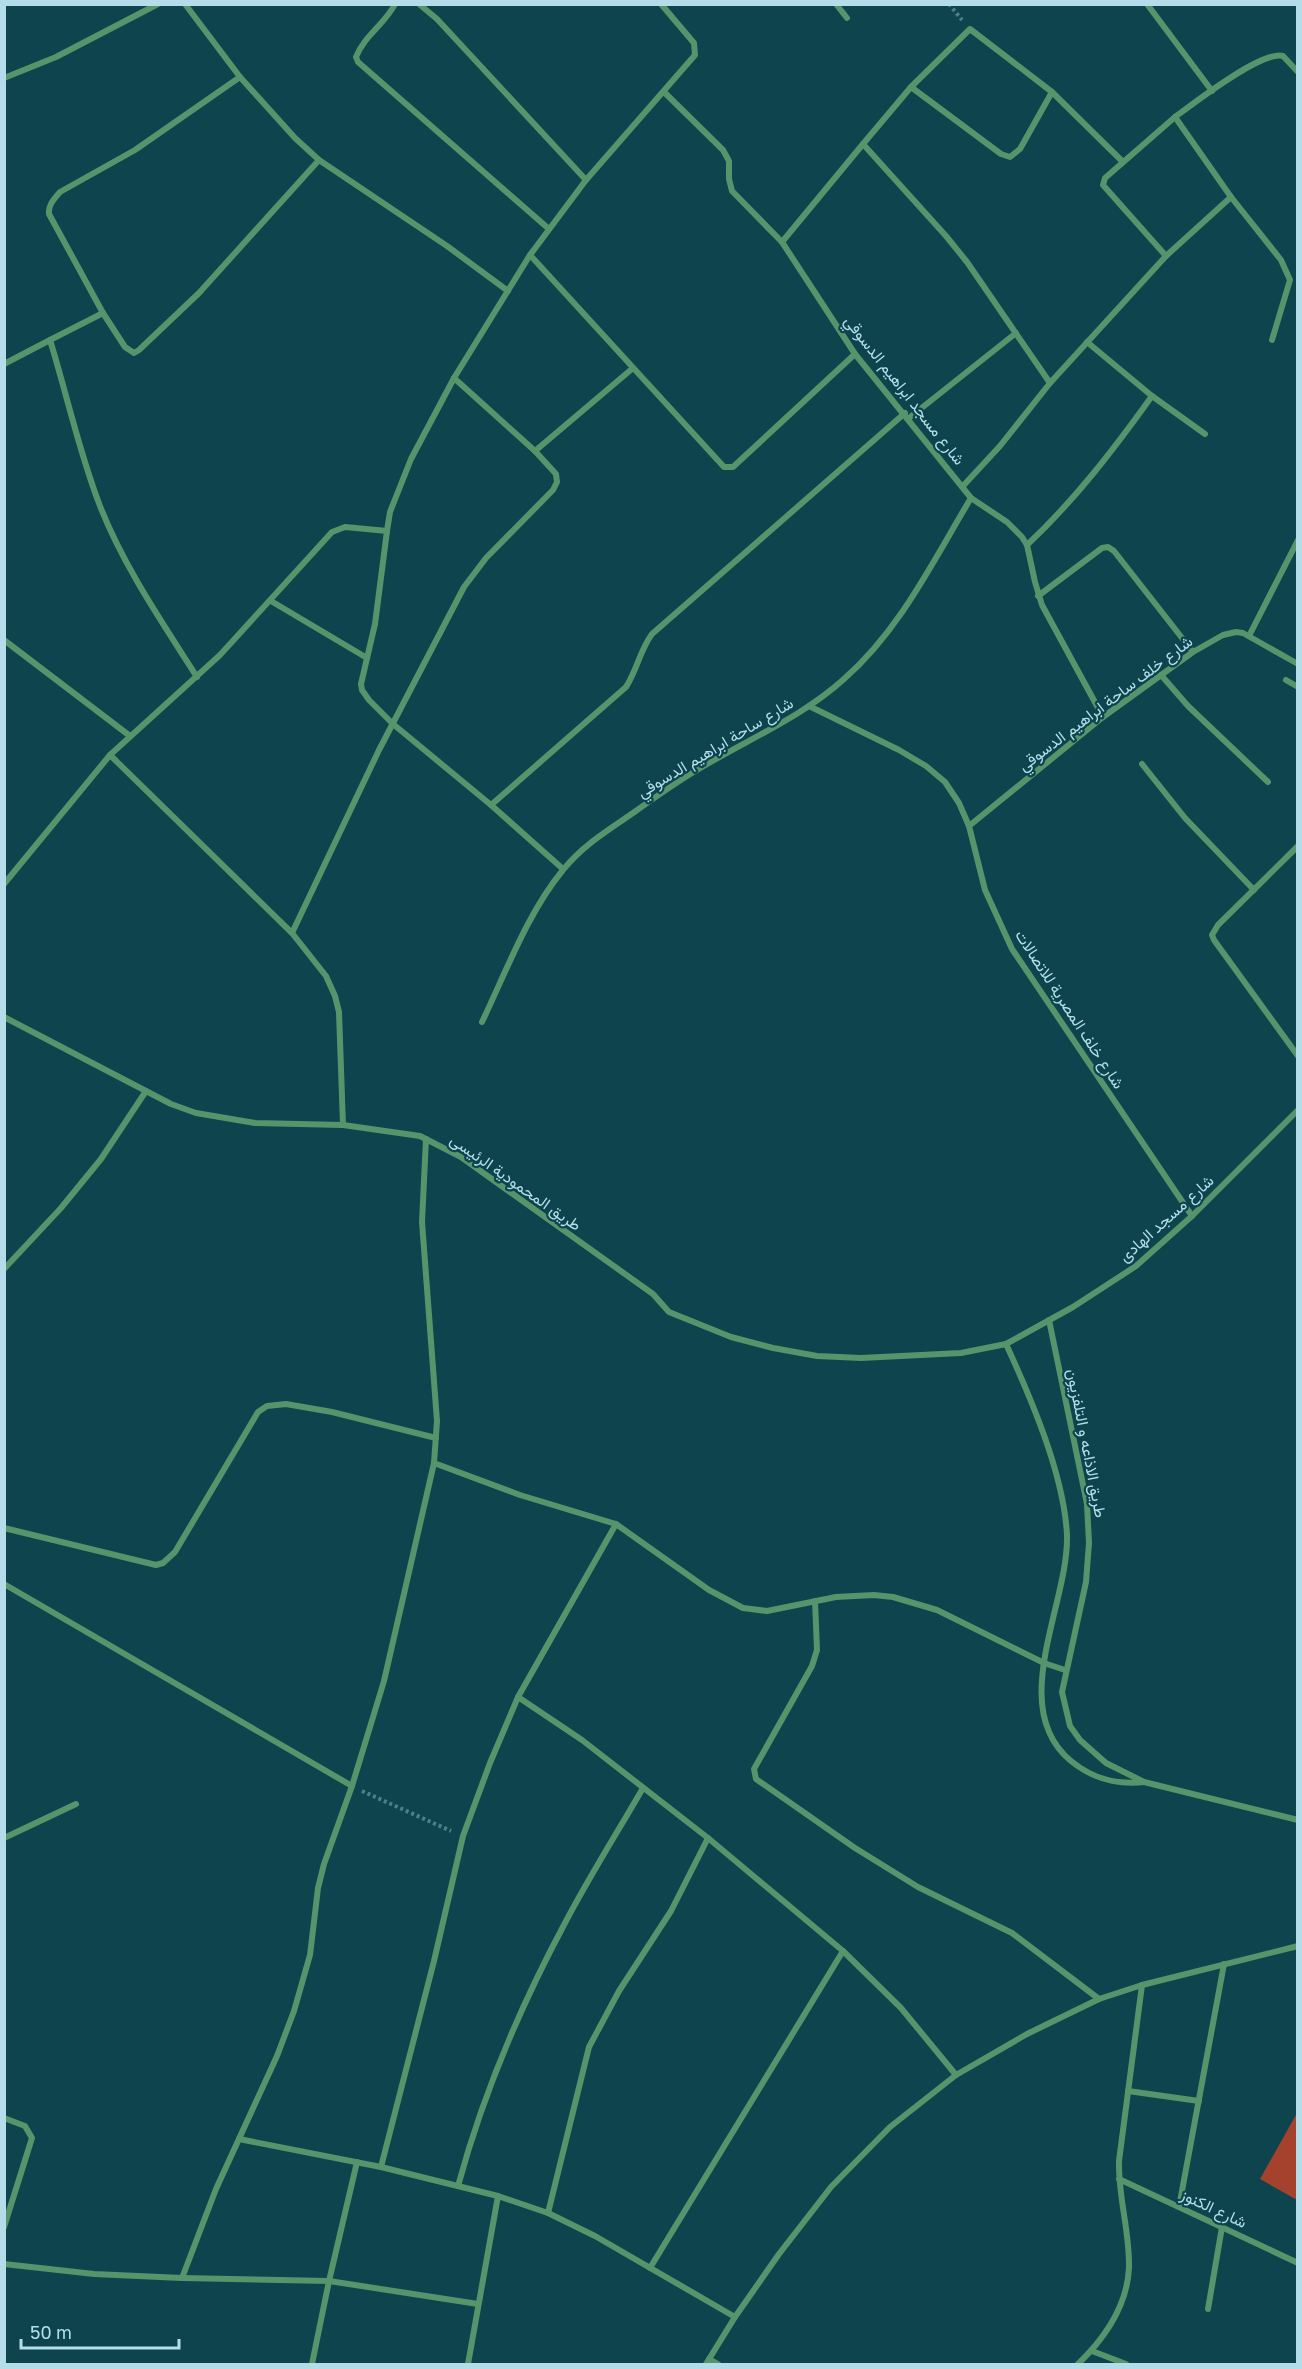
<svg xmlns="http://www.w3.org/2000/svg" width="1302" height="2369" viewBox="0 0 1302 2369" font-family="'Golos Text',Vazirmatn,sans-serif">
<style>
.pitch{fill:#a4422d}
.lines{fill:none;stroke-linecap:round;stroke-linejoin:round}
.path{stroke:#4d808a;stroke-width:4;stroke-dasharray:3 3;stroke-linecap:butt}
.minor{stroke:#56946b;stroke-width:6}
.labels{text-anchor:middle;stroke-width:4.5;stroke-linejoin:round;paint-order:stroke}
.street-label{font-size:16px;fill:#b3dee9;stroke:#0d444e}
</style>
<rect width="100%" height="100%" fill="#0d444e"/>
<!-- pitch -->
<path class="pitch" d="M1297,2113V2200L1260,2179Z"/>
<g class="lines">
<!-- path -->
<g class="path">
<path d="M949,4L962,20"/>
<path d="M362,1791L451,1831"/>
</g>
<!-- minor -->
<g class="minor">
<path d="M395,4C385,24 364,36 356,57L358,62L549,229"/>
<path d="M419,4L437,19L586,180"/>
<path d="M836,4L847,18"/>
<path d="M1147,4L1212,91"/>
<path d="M240,77L295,138L319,160L447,246L508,291"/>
<path d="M4,78L56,57L158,4"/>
<path d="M911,87L1001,154L1010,157L1020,149L1052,92"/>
<path d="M664,92L723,150L729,161V179L732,191L782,242L855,354L971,498L1007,522L1022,537L1027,545L1035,582L1042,605L1103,717"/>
<path d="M1231,197L1281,260L1290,280L1272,340"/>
<path d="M782,242L863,144"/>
<path d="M530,255L724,467H733L855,354"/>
<path d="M1166,256L1103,185L1105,178L1175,117"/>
<path d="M103,313L125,347L134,353L139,350L199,293L319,160"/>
<path d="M50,340L103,313L49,214C48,205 54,199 60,192L135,150L240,77L185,4"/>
<path d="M1087,342L1152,396L1205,434"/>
<path d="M4,364L50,340C67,395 79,452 100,506C124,567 162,622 197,677"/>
<path d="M1050,383L967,262L946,236L863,144L911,87L970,29L1052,92L1123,162"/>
<path d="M909,418L1016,333"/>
<path d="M535,451L633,368"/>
<path d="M963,486L1000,446L1050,383L1166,256L1231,197L1175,117C1194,103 1262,50 1283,56L1298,72"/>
<path d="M387,531L390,512L411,459L454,378L530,255L586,180L695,55L694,43L661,4"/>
<path d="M1027,545C1075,500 1114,449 1152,396"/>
<path d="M1038,596L1102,548L1108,547L1114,551L1193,652"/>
<path d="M271,601L367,658"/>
<path d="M1249,636L1298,540"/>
<path d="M4,640L130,736"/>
<path d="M1161,675L1188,706L1268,782"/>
<path d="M1286,680L1298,687"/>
<path d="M809,706L899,750L926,766L945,782L959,803L969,826L985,890L1012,949L1192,1216"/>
<path d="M110,755L292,933L326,976L335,996L339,1012L343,1125"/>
<path d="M1142,764L1185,818L1254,890"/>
<path d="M969,826L1103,717L1193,652L1223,635L1236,632L1243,633L1298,664"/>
<path d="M1298,846L1218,925L1212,935L1214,940L1298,1056"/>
<path d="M563,869L491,805L626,687C637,670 640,650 652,634L905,413"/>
<path d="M4,884L110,755L220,655L332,532L345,527L387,531L375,624L361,684L362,690L369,700L393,724L491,805"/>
<path d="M292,933L379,750L464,587L486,558L553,490L557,482L556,474L535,451L454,378"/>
<path d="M4,1017L171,1104L196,1113L255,1123L343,1125L420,1136L461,1157L653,1294L669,1312L731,1337L773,1348L817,1356L861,1358L961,1353L1006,1344L1073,1307L1136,1266L1192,1216L1298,1110"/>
<path d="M482,1022C506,972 528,912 563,870C582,846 608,830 633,813C654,798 675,783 697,770C746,740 801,718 844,679C900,630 933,561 971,498"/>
<path d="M426,1139L422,1222L437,1421L434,1463L520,1495L616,1524L709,1590L743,1608L767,1611L836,1597L874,1595L893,1597L937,1610L1044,1663L1065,1670"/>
<path d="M4,1269L61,1208L101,1159L146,1091"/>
<path d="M1049,1320L1087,1504L1089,1543L1086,1582L1062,1692L1070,1726L1080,1740L1106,1763L1144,1782L1298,1820"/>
<path d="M1006,1344C1031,1398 1064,1475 1067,1535C1069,1604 1006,1707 1071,1761C1093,1779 1116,1785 1144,1782"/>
<path d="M4,1528L156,1565L163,1563L175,1552L258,1412L267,1406L286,1404L332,1412L436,1438"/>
<path d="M4,1584L352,1786"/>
<path d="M815,1601L817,1650L812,1666L754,1769L756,1779L855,1848L918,1887L1012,1933L1099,1999"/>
<path d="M518,1697L616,1524"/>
<path d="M4,1838L76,1804"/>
<path d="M1128,2091L1199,2101"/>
<path d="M4,2118L25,2126L32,2138L4,2227"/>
<path d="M239,2139L381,2167"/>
<path d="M1119,2179L1298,2263"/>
<path d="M458,2186C483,2094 520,2007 565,1923C589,1877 617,1833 643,1788"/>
<path d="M1179,2207L1224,1964"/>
<path d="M548,2213L589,2047L619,1991L671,1911L708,1838"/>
<path d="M4,2264L94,2274L182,2278L216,2189L277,2056L294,2011L310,1955L318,1888L324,1864L352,1786L384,1681L434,1463"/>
<path d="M650,2268L843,1951"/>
<path d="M182,2278L329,2281L478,2304"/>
<path d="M1208,2309L1222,2227"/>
<path d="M735,2317L595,2236L548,2213L498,2196L381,2167L434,1961L463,1836L490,1763L518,1697L582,1740L708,1838L843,1951L901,2008L956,2075"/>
<path d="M1092,2351L1126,2364"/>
<path d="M709,2359L718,2364"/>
<path d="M312,2364L329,2281L357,2162"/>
<path d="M468,2364L498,2196"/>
<path d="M706,2364L735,2317L779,2254L831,2187L890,2127L956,2075L1027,2034L1099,1999L1142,1985L1298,1946"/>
<path d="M1078,2364C1105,2338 1127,2307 1129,2268C1130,2232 1118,2197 1119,2161L1142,1985"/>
</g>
</g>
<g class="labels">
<!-- street labels -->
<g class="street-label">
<text transform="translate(905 390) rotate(52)" y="6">شارع مسجد ابراهيم الدسوقي</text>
<text transform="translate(1105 703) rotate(-37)" y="6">شارع خلف ساحة ابراهيم الدسوقي</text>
<text transform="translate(715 747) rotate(-31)" y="6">شارع ساحة ابراهيم الدسوقي</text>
<text transform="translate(1070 1009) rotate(57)" y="6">شارع خلف المصرية للاتصالات</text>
<text transform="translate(516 1182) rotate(35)" y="6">طريق المحمودية الرئيسى</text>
<text transform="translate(1166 1218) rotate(-42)" y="6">شارع مسجد الهادى</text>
<text transform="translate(1087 1443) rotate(79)" y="6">طريق الاذاعه و التلفزيون</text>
<text transform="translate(1214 2208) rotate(25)" y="6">شارع الكنوز</text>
</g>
</g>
<!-- border -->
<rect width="1302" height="2369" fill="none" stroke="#b3dee9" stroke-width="12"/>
<!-- scale -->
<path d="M21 2339v9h158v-9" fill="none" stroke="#b3dee9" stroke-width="3"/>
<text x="30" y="2339" font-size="18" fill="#b3dee9" stroke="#0d444e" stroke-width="4.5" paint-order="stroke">50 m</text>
</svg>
